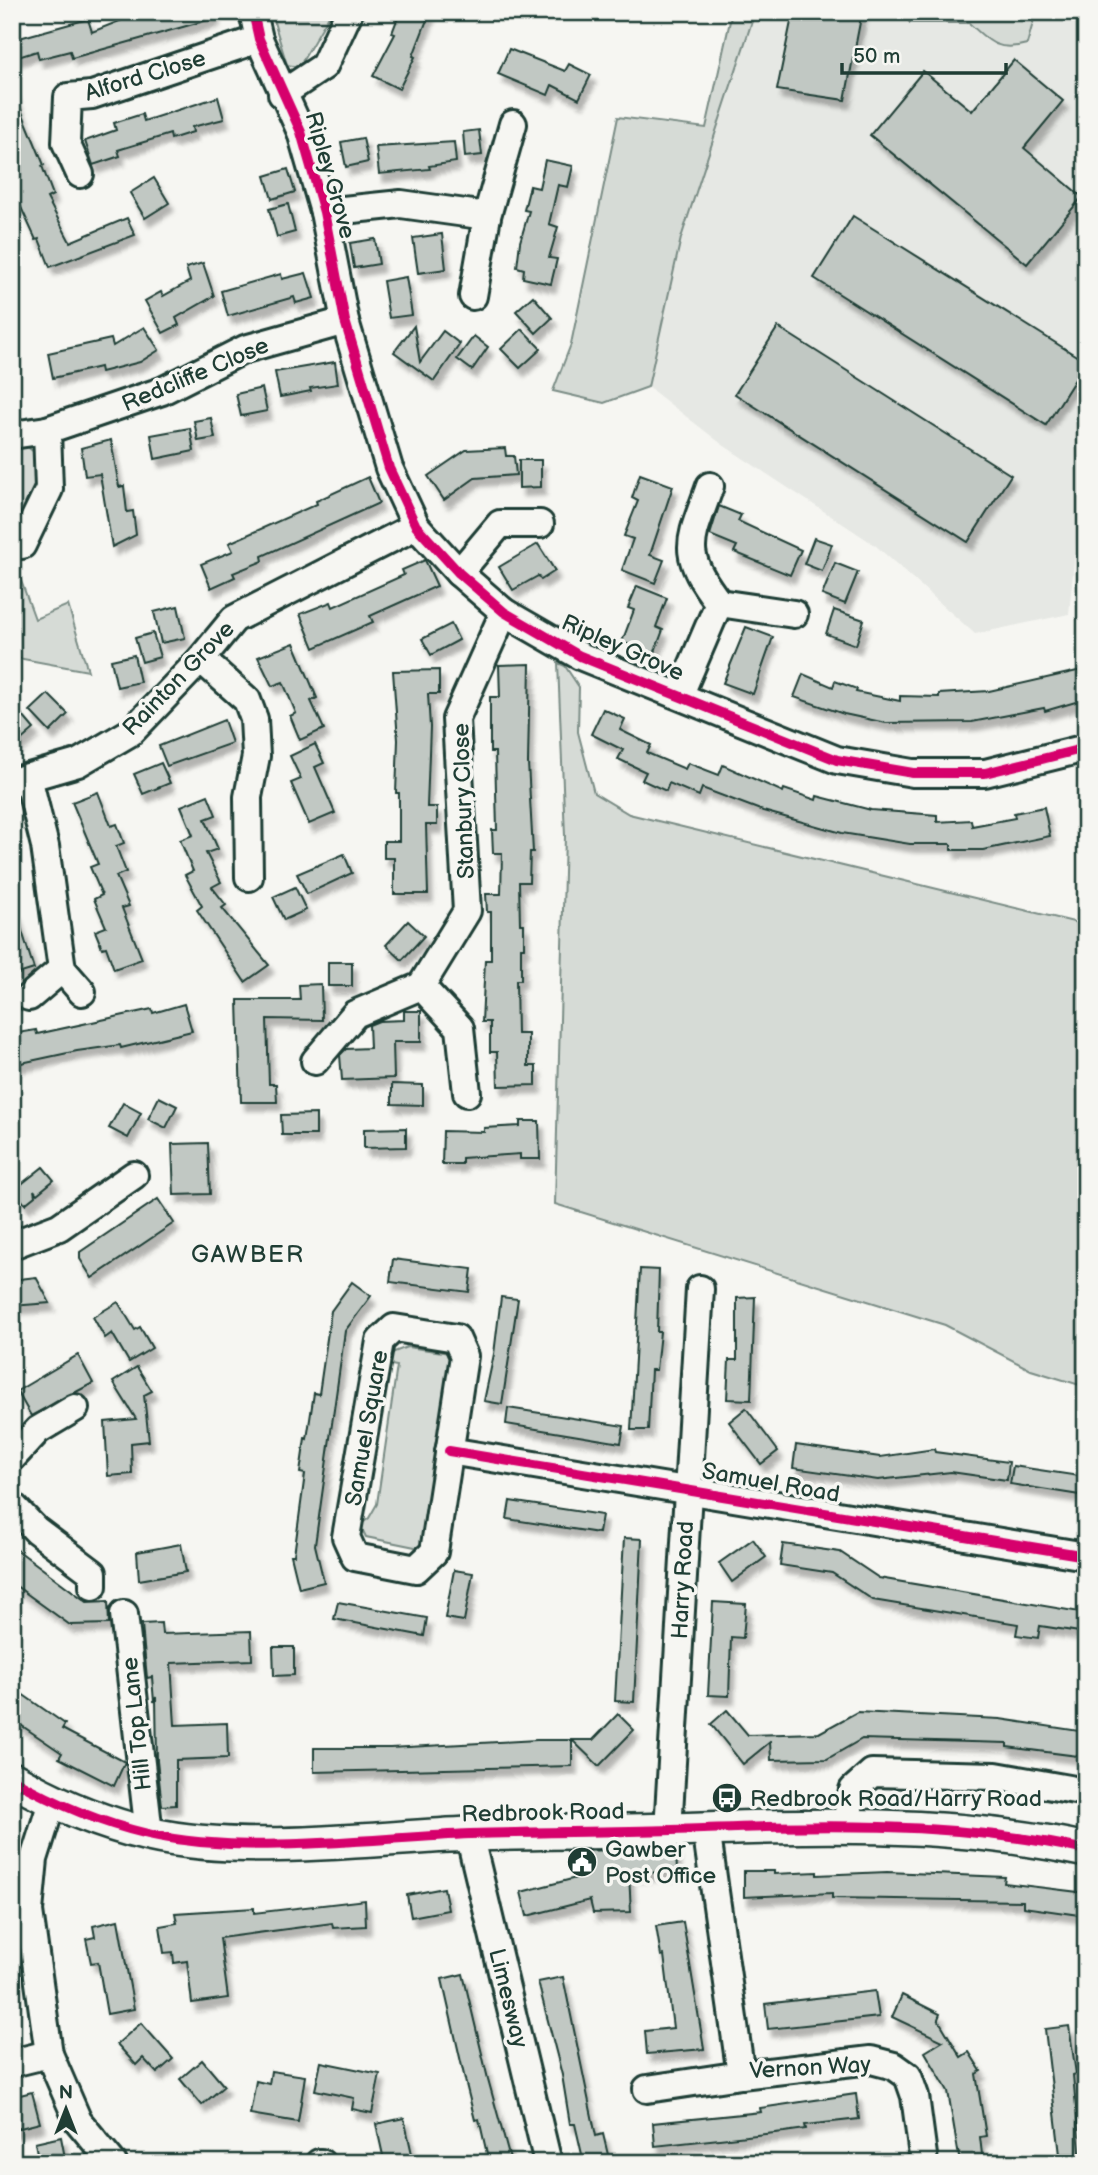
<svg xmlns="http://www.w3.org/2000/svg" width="1098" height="2175" viewBox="0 0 1098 2175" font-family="'Balsamiq Sans',sans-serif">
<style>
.built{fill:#e6e8e4}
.green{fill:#d6dbd6;stroke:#7a8c85;stroke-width:2}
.building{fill:#c1c8c3;stroke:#1f3d34;stroke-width:2;filter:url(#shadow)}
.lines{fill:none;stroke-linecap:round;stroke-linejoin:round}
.minor-casing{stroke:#1f3d34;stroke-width:32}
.tertiary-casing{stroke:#1f3d34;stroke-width:38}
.minor{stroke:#f6f6f2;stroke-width:26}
.tertiary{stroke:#f6f6f2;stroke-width:33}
.cycleway-casing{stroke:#f6f6f2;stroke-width:15}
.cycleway{stroke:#d6006c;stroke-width:10}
.labels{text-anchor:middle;stroke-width:7;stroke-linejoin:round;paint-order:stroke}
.street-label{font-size:23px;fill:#1f3d34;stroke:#f6f6f2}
.poi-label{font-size:23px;fill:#1f3d34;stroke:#f6f6f2;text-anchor:start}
.neighbourhood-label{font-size:24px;letter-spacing:2px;fill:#1f3d34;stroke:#f6f6f2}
</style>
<defs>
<filter id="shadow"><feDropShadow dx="4.5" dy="8" stdDeviation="2" flood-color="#0004"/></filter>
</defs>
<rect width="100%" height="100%" fill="#f6f6f2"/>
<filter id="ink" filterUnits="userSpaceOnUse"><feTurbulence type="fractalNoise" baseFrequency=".0143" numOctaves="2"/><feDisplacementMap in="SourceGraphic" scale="14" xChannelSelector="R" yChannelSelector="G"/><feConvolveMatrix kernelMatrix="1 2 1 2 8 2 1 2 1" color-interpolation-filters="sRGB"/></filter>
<g filter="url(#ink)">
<!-- built -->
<path class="built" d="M732,12H1061L1086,28V506L1077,531L1069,614L975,634L875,545L723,445L648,387Z"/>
<!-- green -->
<g class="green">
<path d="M271,12H331L299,67L287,65Z"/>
<path d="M732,12H755L681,238L648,387L604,403L553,391L571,344L618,117L706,128Z"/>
<path d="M904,12H1036L1027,44C998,52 989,42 969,23H910Z"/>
<path d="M24,444L35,453L34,495L12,531V445Z"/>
<path d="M12,556L35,619L68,605L88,671L12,657Z"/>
<path d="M558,663L565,666L579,687L578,732L594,793L629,814L1086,925V1387L1031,1370L945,1325L555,1204L565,836Z"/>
<path d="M407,1347L450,1353L454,1361L425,1549L366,1537L360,1525L369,1518L377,1504L397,1366L385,1364L389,1354Z"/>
</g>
<!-- building -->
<g class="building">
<path d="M142,12H214L215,18L72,58L70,51L39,59L37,51L12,59V40L88,19L92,32Z"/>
<path d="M400,12H430L413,56L415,57L399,89L373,76L395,34L392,33Z"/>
<path d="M793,12H862L845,100L777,90Z"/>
<path d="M509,49L565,71L569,64L591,75L579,99L552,85L548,95L498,74Z"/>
<path d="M1014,60L1063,101L1024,148L1082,197L1027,264L870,135L923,71L972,111Z"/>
<path d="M12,88L44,165L42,166L53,195L47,198L70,242L127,218L135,235L50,267L39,239L36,240L13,190L17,189L12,176Z"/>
<path d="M218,97L224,119L192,127L193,132L171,139L170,134L118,150L120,156L93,165L85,141L116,130L114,123L142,114L144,121Z"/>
<path d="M479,130L482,155L465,157L463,132Z"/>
<path d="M363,138L368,162L346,167L341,142Z"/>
<path d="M454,142L456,162L429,166L430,169L379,174L376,147Z"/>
<path d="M545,160L573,166L568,187L558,185L549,224L558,227L549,258L557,259L551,284L523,278L524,269L517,267L520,242L529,211L524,210L530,186L539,188Z"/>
<path d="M288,169L295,192L272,199L265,176Z"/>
<path d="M154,178L169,203L145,218L130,193Z"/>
<path d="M288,204L295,232L277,237L269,209Z"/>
<path d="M853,216L1086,362L1046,425L814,278Z"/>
<path d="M442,234L446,269L418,273L413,238Z"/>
<path d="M375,239L379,264L354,268L350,243Z"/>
<path d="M203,263L214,296L176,318L179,325L163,333L145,301L161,292L163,296L190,281L186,268Z"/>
<path d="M306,273L314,298L296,303L294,297L228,316L221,291L281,274L282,279Z"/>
<path d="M406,277L412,315L389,318L383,281Z"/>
<path d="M533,296L552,318L536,333L516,311Z"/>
<path d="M414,326L420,362L443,331L460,344L434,381L394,352Z"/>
<path d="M144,327L159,350L140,362L101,372L100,367L53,378L48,353L111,339L113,346Z"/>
<path d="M778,327L1011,475L968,542L735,394Z"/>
<path d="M522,329L541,349L520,368L501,349Z"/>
<path d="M474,336L488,347L472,370L457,359Z"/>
<path d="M335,362L338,384L310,388L311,391L280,397L275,372Z"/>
<path d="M262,388L267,411L241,416L236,394Z"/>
<path d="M211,418L215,438L198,441L194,421Z"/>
<path d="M190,428L194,451L155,459L151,435Z"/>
<path d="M111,440L119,487L124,486L127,512L133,511L136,535L112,547L100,474L85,476L81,448Z"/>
<path d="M505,448L506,456H514L516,475L475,478L444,500L428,476L466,450Z"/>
<path d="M519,460H541V487L519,488Z"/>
<path d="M640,474L673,486L650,555L664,560L655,583L622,570L633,539L624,536L638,501L632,498Z"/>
<path d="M368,477L379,503L262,556L263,561L233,573L235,577L211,588L201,564L233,551L229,543L317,504L316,501Z"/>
<path d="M719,506L741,515L738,521L801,550L790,575L734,552L737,546L710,535Z"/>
<path d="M814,538L832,544L822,571L804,564Z"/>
<path d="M538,544L555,571L541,580L538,576L513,590L499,567Z"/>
<path d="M425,560L437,586L370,616L373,622L314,648L300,614L331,602L333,607L404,575L402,570Z"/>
<path d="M835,563L858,572L845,604L822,595Z"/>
<path d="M637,586L667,598L656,627L663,630L654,654L622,642L634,610L628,608Z"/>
<path d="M178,606L185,638L161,643L154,612Z"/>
<path d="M834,610L864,620L856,645L826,634Z"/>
<path d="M451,624L459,640L431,655L422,639Z"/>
<path d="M746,627L773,637L753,694L723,683Z"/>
<path d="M153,633L160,657L142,662L135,638Z"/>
<path d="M294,643L317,698L311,701L324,729L300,740L290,716L296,713L283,682L272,686L258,657Z"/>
<path d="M134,655L140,682L117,687L111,660Z"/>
<path d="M530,664L528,763L533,852H530L529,882H519L520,924H524V948H521V980H516L517,1034H528V1066H536V1085L498,1086L497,1052H490V1022H482L485,960H491V912H487L486,894H501L502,853H493L492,830H497L495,752H490V697H500L499,665Z"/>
<path d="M1086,669V699L1045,711L1044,708L972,722L886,723L844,714L794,697L803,674L833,687L835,681L857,689L856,692L900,701V696L939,697V694L989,691Z"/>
<path d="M439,670V694H428L430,727L427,807H437V825H426L428,894H394V858H384V841H399V793H396L398,740L393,671Z"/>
<path d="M48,694L68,714L50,732L30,711Z"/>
<path d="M12,703L34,729L12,748Z"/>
<path d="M603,709L625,719L620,730L651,745L647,753L685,769L688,763L719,775L723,765L783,792L784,789L816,800L817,796L871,810L937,815V822L971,820L972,826L1015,818L1014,813L1044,807L1050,836L983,850H951V844H910L842,833L763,811L702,788L699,796L669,783L666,791L642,780L646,772L618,759L623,750L591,734Z"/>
<path d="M224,720L232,743L167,766L159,746Z"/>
<path d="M315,744L324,763L315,767L335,813L309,824L291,783L301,779L290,756Z"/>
<path d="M161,763L170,783L143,794L134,774Z"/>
<path d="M98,792L111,826L117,824L124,843L116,846L126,872L116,876L129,906L122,908L142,959L114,969L106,947L102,948L95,931L106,927L94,899L102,895L90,867L98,864L72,802Z"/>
<path d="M208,795L216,815L205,819L218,849L206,853L221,882L212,887L226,905L222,908L269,965L245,982L197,910L202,906L185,875L193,871L180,840L193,835L181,806Z"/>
<path d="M344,854L352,873L307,894L297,874Z"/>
<path d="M295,887L306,910L284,920L273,897Z"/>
<path d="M12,912H16L34,969L12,976Z"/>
<path d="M408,921L424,936L402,960L386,945Z"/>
<rect x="328" y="962" width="24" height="24"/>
<path d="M321,984L322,1020L267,1019L269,1084H276L277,1102H241L238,1000H300L299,985Z"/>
<path d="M184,1004L192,1031L121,1048L120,1045L77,1051L12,1065V1034L36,1030L37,1034L152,1009L153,1013Z"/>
<path d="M404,1011H421V1042H393L394,1078L342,1080L340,1055L346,1049L370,1048L369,1025L379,1021L404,1020Z"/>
<path d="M392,1084L423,1085V1105L392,1104Z"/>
<path d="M159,1097L177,1106L166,1128L148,1119Z"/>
<path d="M123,1103L141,1113L128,1138L109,1128Z"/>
<path d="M316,1114V1135H282L281,1115Z"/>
<path d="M520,1121H539L540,1159H520V1154L462,1158V1164H442L443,1131L484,1132V1128L520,1126Z"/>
<path d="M406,1128V1147L364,1148V1129Z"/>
<path d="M208,1143L210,1194L174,1195L172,1144Z"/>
<path d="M43,1167L54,1180L37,1194L34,1190L35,1196L25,1204L14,1190Z"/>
<path d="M158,1199L174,1223L92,1278L80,1259V1252Z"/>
<path d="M393,1259L472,1269L469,1292L390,1282Z"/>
<path d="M640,1269L659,1270L657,1332H660L656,1370H651L648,1430H631Z"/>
<path d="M36,1277L50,1303L12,1306V1280Z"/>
<path d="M352,1282L371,1296L345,1331L315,1545L324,1582L299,1588L291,1555H294L305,1474L300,1473L305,1438L307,1439L314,1393L319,1394L331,1311Z"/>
<path d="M501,1297L518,1299L502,1404L484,1401L494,1354Z"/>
<path d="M755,1297L751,1400L727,1399L729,1360H737V1298Z"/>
<path d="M118,1302L135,1330L140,1327L152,1348L129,1362L112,1333L105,1338L93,1317Z"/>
<path d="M78,1355L93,1383L31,1416L17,1391Z"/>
<path d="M137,1367L152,1391L144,1395L149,1441L131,1443L132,1474L108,1476L105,1422L136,1419L113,1382Z"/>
<path d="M508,1408L624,1426L621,1443L506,1424Z"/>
<path d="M746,1408L778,1451L761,1464L729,1422Z"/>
<path d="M796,1445L880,1457L934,1449L935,1452L1009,1462L1007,1480L951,1472L878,1480L793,1468Z"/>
<path d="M1013,1466L1086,1477V1496L1010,1484Z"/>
<path d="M510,1501L602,1515L599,1533L507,1519Z"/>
<path d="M624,1538L642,1539L634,1702L615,1701Z"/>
<path d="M753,1539L766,1557L732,1582L719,1563Z"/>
<path d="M181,1544L186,1572L139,1580L137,1552Z"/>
<path d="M783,1544L840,1552L879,1578L1086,1613V1633L1040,1626L1038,1638L1016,1635L1018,1624L873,1600L832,1573L780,1565Z"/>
<path d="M12,1546L87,1602L108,1601L109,1624L70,1625L12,1583Z"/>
<path d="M454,1570L473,1573L464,1621L445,1618Z"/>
<path d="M338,1602L427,1618L424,1636L334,1619Z"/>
<path d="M713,1602L746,1604L743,1638L731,1637L729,1696L708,1695Z"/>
<path d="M161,1623L162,1634L251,1631L252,1660L171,1663L175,1725L227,1723L228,1758L176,1760V1805L162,1806L157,1761L156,1697L154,1702L152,1677L147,1678L144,1647L142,1624Z"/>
<path d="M273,1647H294V1675L274,1676Z"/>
<path d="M12,1687L65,1724L62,1729L125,1762L114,1786L59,1758L62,1753L12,1719Z"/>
<path d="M727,1710L748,1735L819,1733L857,1712L1000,1719L1086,1732V1757L1007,1747V1743L862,1739L827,1759L771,1760L770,1742L743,1764L711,1724Z"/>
<path d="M618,1714L634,1730L599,1766L572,1740H593Z"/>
<path d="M537,1740H572V1766L314,1772V1748H390Z"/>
<path d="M623,1850L624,1854L676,1851L677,1871L629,1874L631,1912L593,1913L590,1900L527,1916L521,1892L576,1878L567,1851Z"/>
<path d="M744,1871H774V1874L817,1872V1875L887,1872L1005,1877L1004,1883L1086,1893V1916L1023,1907V1901L832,1898V1893L744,1897Z"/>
<path d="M444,1888L448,1910L411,1917L407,1895Z"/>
<path d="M365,1900L366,1926L333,1928L332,1923L220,1938L228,1998L192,2003L187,1961L174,1963L173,1952L164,1953L160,1926L177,1923L175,1913L254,1908V1913Z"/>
<path d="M118,1920L134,2009L107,2014L98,1962L91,1963L86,1939L95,1937L93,1926Z"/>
<path d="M683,1922L704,2049L647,2054L645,2031L673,2028L664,1955L661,1956L656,1926Z"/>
<path d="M463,1974L488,2079L511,2163H489L479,2119L475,2120L466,2084L442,1979Z"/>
<path d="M563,1977L596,2136L603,2134L610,2163H584L575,2124H570L562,2075L538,1982Z"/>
<path d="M875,1991L879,2017L768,2029L765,2004Z"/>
<path d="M902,1995L940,2014L938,2019L961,2057L969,2052L981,2071L976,2074L986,2136L980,2137L983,2163H960L948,2091L925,2052L943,2041L892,2017Z"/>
<path d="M141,2023L173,2059L157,2073L143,2058L136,2065L117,2044Z"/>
<path d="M1069,2026L1076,2074L1073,2075L1081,2163H1061L1045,2029Z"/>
<path d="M202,2060L224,2086L202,2105L180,2079Z"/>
<path d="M321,2062L380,2074L372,2113L352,2109L354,2098L315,2090Z"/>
<path d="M271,2071L305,2076L298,2122L250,2114L256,2081L269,2084Z"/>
<path d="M32,2092L40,2123L12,2130V2097Z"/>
<path d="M856,2094L859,2119L805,2125L806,2129L784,2132L655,2146L653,2123L761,2112L760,2108Z"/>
<path d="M404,2118L412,2154L384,2160L376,2124Z"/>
<path d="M61,2137L66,2163H39L35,2143Z"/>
</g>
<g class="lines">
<!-- minor casing -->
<g class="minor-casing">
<g id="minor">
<path d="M253,12L259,39L301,132L324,212L345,321L389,468L416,526L459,573L504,612L580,656L837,760L913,773H985L1086,748"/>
<path d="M282,94L324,66L349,12"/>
<path d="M80,174L66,143L68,97L92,95L259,39"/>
<path d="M324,212L401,204L487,216"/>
<path d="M473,296L487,216L513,124"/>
<path d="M12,435L47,430L162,391L245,349L345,321"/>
<path d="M22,545L49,489L47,430"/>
<path d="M459,573L500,524H540"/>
<path d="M719,603L794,614"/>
<path d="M201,659L247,700L254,719L256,756L248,797L249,877"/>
<path d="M680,694L719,603C679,551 690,543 710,486"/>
<path d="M28,777L45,846L62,969L82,992"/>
<path d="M12,782L78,763L131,732L201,659L234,619L416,526"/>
<path d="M421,986L460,1028L467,1093"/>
<path d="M29,997L62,969"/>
<path d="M315,1061L355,1014L421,986L467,911L456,719L504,612"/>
<path d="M12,1245L59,1227L134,1175"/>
<path d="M394,1328L456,1338L464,1356L434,1552L416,1569L355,1557L346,1537L380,1341Z"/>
<path d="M449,1451L1086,1556"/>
<path d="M12,1458L38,1430L75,1408"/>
<path d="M12,1505L36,1530L93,1573V1586"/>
<path d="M124,1614L149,1834"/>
<path d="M52,1802L34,1859L29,1911L49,2054L78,2121L113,2163"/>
<path d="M845,1826L853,1790L872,1773L996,1776L1086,1792"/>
<path d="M706,1828L741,2075L871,2060L894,2066L908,2076L915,2096L924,2163"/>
<path d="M668,1830L700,1289"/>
<path d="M469,1834L548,2163"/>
<path d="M12,2063L49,2054"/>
<path d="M647,2089L741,2075"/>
<path d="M319,2163H321"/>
</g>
</g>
<!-- tertiary casing -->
<g class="tertiary-casing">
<path id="tertiary" d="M12,1779C54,1803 101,1823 148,1834C244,1856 371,1838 470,1834C538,1832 605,1832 672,1830C811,1825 950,1820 1086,1850"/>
</g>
<!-- minor -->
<use href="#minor" class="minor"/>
<!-- tertiary -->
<use href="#tertiary" class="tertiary"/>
<!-- cycleway casing -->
<g class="cycleway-casing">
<g id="cycleway">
<path d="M253,12L259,39L301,132L324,212L345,321L389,468L416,526L459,573L504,612L580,656L837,760L913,773H985L1086,748"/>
<path d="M449,1451L1086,1556"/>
<path d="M12,1779C54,1803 101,1823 148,1834C244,1856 371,1838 470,1834C538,1832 605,1832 672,1830C811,1825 950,1820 1086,1850"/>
</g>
</g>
<!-- cycleway -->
<use href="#cycleway" class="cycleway"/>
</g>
</g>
<!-- icons -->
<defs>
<g id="bus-disc" transform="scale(1.575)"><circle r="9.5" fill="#1f3d34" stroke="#f6f6f2"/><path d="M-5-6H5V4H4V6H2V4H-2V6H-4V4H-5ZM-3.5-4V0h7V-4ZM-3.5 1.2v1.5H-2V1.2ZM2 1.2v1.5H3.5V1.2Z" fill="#fff"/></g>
<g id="civic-disc" transform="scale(1.575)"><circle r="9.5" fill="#1f3d34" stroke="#f6f6f2"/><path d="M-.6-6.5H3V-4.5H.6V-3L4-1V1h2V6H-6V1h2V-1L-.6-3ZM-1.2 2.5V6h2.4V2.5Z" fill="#fff"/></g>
</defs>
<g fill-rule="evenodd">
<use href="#bus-disc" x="727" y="1798"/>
<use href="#civic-disc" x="582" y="1862"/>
</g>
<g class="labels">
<!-- street labels -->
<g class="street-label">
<text transform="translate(145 75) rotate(-17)" y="8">Alford Close</text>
<text transform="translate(331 175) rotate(74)" y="8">Ripley Grove</text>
<text transform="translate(195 374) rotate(-23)" y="8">Redcliffe Close</text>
<text transform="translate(623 647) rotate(24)" y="8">Ripley Grove</text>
<text transform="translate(178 678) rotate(-46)" y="8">Rainton Grove</text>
<text transform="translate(463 801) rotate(-92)" y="8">Stanbury Close</text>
<text transform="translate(366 1428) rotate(-80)" y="8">Samuel Square</text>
<text transform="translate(771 1482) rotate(10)" y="8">Samuel Road</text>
<text transform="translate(682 1580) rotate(-87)" y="8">Harry Road</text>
<text transform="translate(136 1724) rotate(-96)" y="8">Hill Top Lane</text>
<text transform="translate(543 1812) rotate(-1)" y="8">Redbrook Road</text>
<text transform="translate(509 1998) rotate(76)" y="8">Limesway</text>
<text transform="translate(810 2067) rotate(-3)" y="8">Vernon Way</text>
</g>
<!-- poi labels -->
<g class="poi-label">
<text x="750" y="1806">Redbrook Road/Harry Road</text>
<text x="605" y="1857">Gawber<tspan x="605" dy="26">Post Office</tspan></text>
</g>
<!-- neighbourhood labels -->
<g class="neighbourhood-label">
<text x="248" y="1262">GAWBER</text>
</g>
</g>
<!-- margin -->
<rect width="1098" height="2175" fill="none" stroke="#f6f6f2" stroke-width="42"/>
<rect x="21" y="21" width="1056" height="2133" fill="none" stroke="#1f3d34" stroke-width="2.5" filter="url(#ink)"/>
<!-- north arrow -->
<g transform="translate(66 2109)" stroke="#f6f6f2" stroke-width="5" paint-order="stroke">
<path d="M0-5L12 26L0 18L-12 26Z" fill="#1f3d34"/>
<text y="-10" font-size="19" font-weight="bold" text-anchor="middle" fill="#1f3d34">N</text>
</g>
<!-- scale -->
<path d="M842 63v10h164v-10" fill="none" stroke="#1f3d34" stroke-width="3.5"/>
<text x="853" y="63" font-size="21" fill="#1f3d34" stroke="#f6f6f2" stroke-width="5" paint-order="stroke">50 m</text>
</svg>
